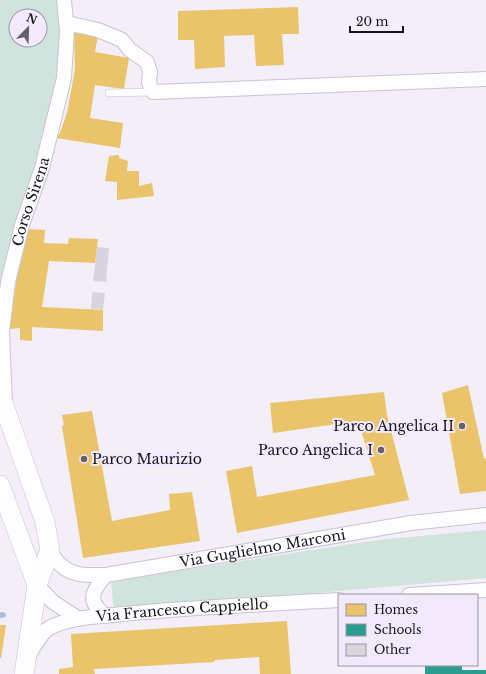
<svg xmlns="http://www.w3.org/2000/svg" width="486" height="674" viewBox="0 0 486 674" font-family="'Libre Baskerville',serif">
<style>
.green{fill:#d0e4dd;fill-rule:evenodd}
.homes{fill:#e9c46a}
.schools{fill:#2a9d8f}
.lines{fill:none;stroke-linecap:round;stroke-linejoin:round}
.stream{stroke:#afbddb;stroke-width:5.5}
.building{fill:#d9d5dd}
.service-casing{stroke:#c8c4cc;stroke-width:8}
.minor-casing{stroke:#c8c4cc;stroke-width:16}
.secondary-casing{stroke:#c8c4cc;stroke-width:20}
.service{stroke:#fdfcfe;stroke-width:7}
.minor{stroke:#fdfcfe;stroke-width:14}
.secondary{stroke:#fdfcfe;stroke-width:19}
.poi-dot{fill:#646068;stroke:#f2eafc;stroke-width:1.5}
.labels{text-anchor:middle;stroke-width:4;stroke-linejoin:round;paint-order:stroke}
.street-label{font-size:14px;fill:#17141b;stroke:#f2eafc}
.poi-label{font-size:14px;fill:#17141b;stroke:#f2eafc;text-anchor:end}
</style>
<rect width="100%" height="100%" fill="#f3eef8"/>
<!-- green -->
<g class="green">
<path d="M0,0H61L64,78L0,330ZM16,16H40V40H16Z"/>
<path d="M486,530V578L114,611L111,581L378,540Z"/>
</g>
<!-- homes -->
<g class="homes">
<path d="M298,7L299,34H282L284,65L256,66L254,35L224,36L225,67L195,69L194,40H178V11Z"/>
<path d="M74,33L98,36L95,52L129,58L124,89L95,85L90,118L123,123L120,148L56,138L60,133L67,113L75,69Z"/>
<path d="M119,155V158L128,161L127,171H139V186L152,183L154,196L117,200V182L105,181L109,156Z"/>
<path d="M25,229L45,230L44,243L68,244L69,238L98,239L95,263L49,261L42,307L103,310V331L32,327V341L20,340V328L10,329L21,245Z"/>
<path d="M468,385L484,459L486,458V491L460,494L442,393Z"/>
<path d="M384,392L387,415L409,500L237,533L226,471L252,466L257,497L375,475L358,421L273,433L270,403Z"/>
<path d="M92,411L112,521L170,510L169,494L192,492L200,541L83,558L62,426L64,425L62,415Z"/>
<path d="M287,621L291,674H260L259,657L215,660L214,662L94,669L95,674H59V669L73,667L71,634Z"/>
<path d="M0,625H6L1,658H0Z"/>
</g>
<!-- schools -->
<path class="schools" d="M425,665H462V670H486V674H425Z"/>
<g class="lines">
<!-- stream -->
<path class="stream" d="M0,615H3"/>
</g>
<!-- building -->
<g class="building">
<path d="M97,247L109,248L106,282L93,281Z"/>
<path d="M92,292L105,293L103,310L91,309Z"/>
</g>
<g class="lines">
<!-- service casing -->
<g class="service-casing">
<path id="service" d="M109,93L153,92"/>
</g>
<!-- minor casing -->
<g class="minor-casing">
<g id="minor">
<path d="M67,23L98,30L122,40L130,50L147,62L150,72L149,83L153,92L486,79"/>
<path id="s1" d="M5,405L2,332L8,282L22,225L42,168L64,78L67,32L64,0"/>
<path id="s2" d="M50,550C53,555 56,562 61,565C73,577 91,575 106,575L411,523L486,515"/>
<path d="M37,585L53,602L79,619"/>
<path d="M409,595L486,590"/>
<path d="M106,616C86,601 92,591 106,575"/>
<path id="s3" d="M29,655C34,646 40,634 49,628C71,616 99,617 123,614C195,607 267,604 339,600"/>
</g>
</g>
<!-- secondary casing -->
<g class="secondary-casing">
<g id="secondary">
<path d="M0,394L45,522L50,550L37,585L24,674"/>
<path d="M0,485L37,585"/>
</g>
</g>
<!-- service -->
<use href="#service" class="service"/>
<!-- minor -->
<use href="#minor" class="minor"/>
<!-- secondary -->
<use href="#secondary" class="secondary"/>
</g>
<!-- markers -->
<g class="poi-dot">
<circle cx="462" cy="426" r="4"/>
<circle cx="381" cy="450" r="4"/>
<circle cx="84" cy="459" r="4"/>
</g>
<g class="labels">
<!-- street labels -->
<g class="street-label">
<text dy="5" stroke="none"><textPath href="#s1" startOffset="207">Corso Sirena</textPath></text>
<text dy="5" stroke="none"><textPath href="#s2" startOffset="225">Via Guglielmo Marconi</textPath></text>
<text dy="5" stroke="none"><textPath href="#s3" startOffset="169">Via Francesco Cappiello</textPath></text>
</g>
<!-- poi labels -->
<g class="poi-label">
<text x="454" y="431">Parco Angelica II</text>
<text x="373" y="455">Parco Angelica I</text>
<text x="92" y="464" text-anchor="start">Parco Maurizio</text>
</g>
</g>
<!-- legend -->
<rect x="338" y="594" width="140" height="72" fill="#f2eafc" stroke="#9a94a2"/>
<rect x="346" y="604" width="20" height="12" fill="#e9c46a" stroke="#9a94a2"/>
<text x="374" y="614" font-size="12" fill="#17141b">Homes</text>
<rect x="346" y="624" width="20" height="12" fill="#2a9d8f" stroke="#9a94a2"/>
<text x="374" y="634" font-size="12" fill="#17141b">Schools</text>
<rect x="346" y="644" width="20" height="12" fill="#d9d5dd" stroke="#9a94a2"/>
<text x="374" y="654" font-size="12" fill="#17141b">Other</text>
<!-- north arrow -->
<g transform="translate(28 28) rotate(23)"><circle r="19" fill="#f2eafc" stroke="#9a94a2"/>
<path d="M0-3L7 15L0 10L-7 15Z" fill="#646068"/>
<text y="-6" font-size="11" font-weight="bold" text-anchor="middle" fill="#17141b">N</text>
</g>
<!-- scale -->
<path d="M350 26v6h53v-6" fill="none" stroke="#17141b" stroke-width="2"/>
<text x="356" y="26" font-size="12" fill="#17141b" stroke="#f2eafc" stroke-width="3" paint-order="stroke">20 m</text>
</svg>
